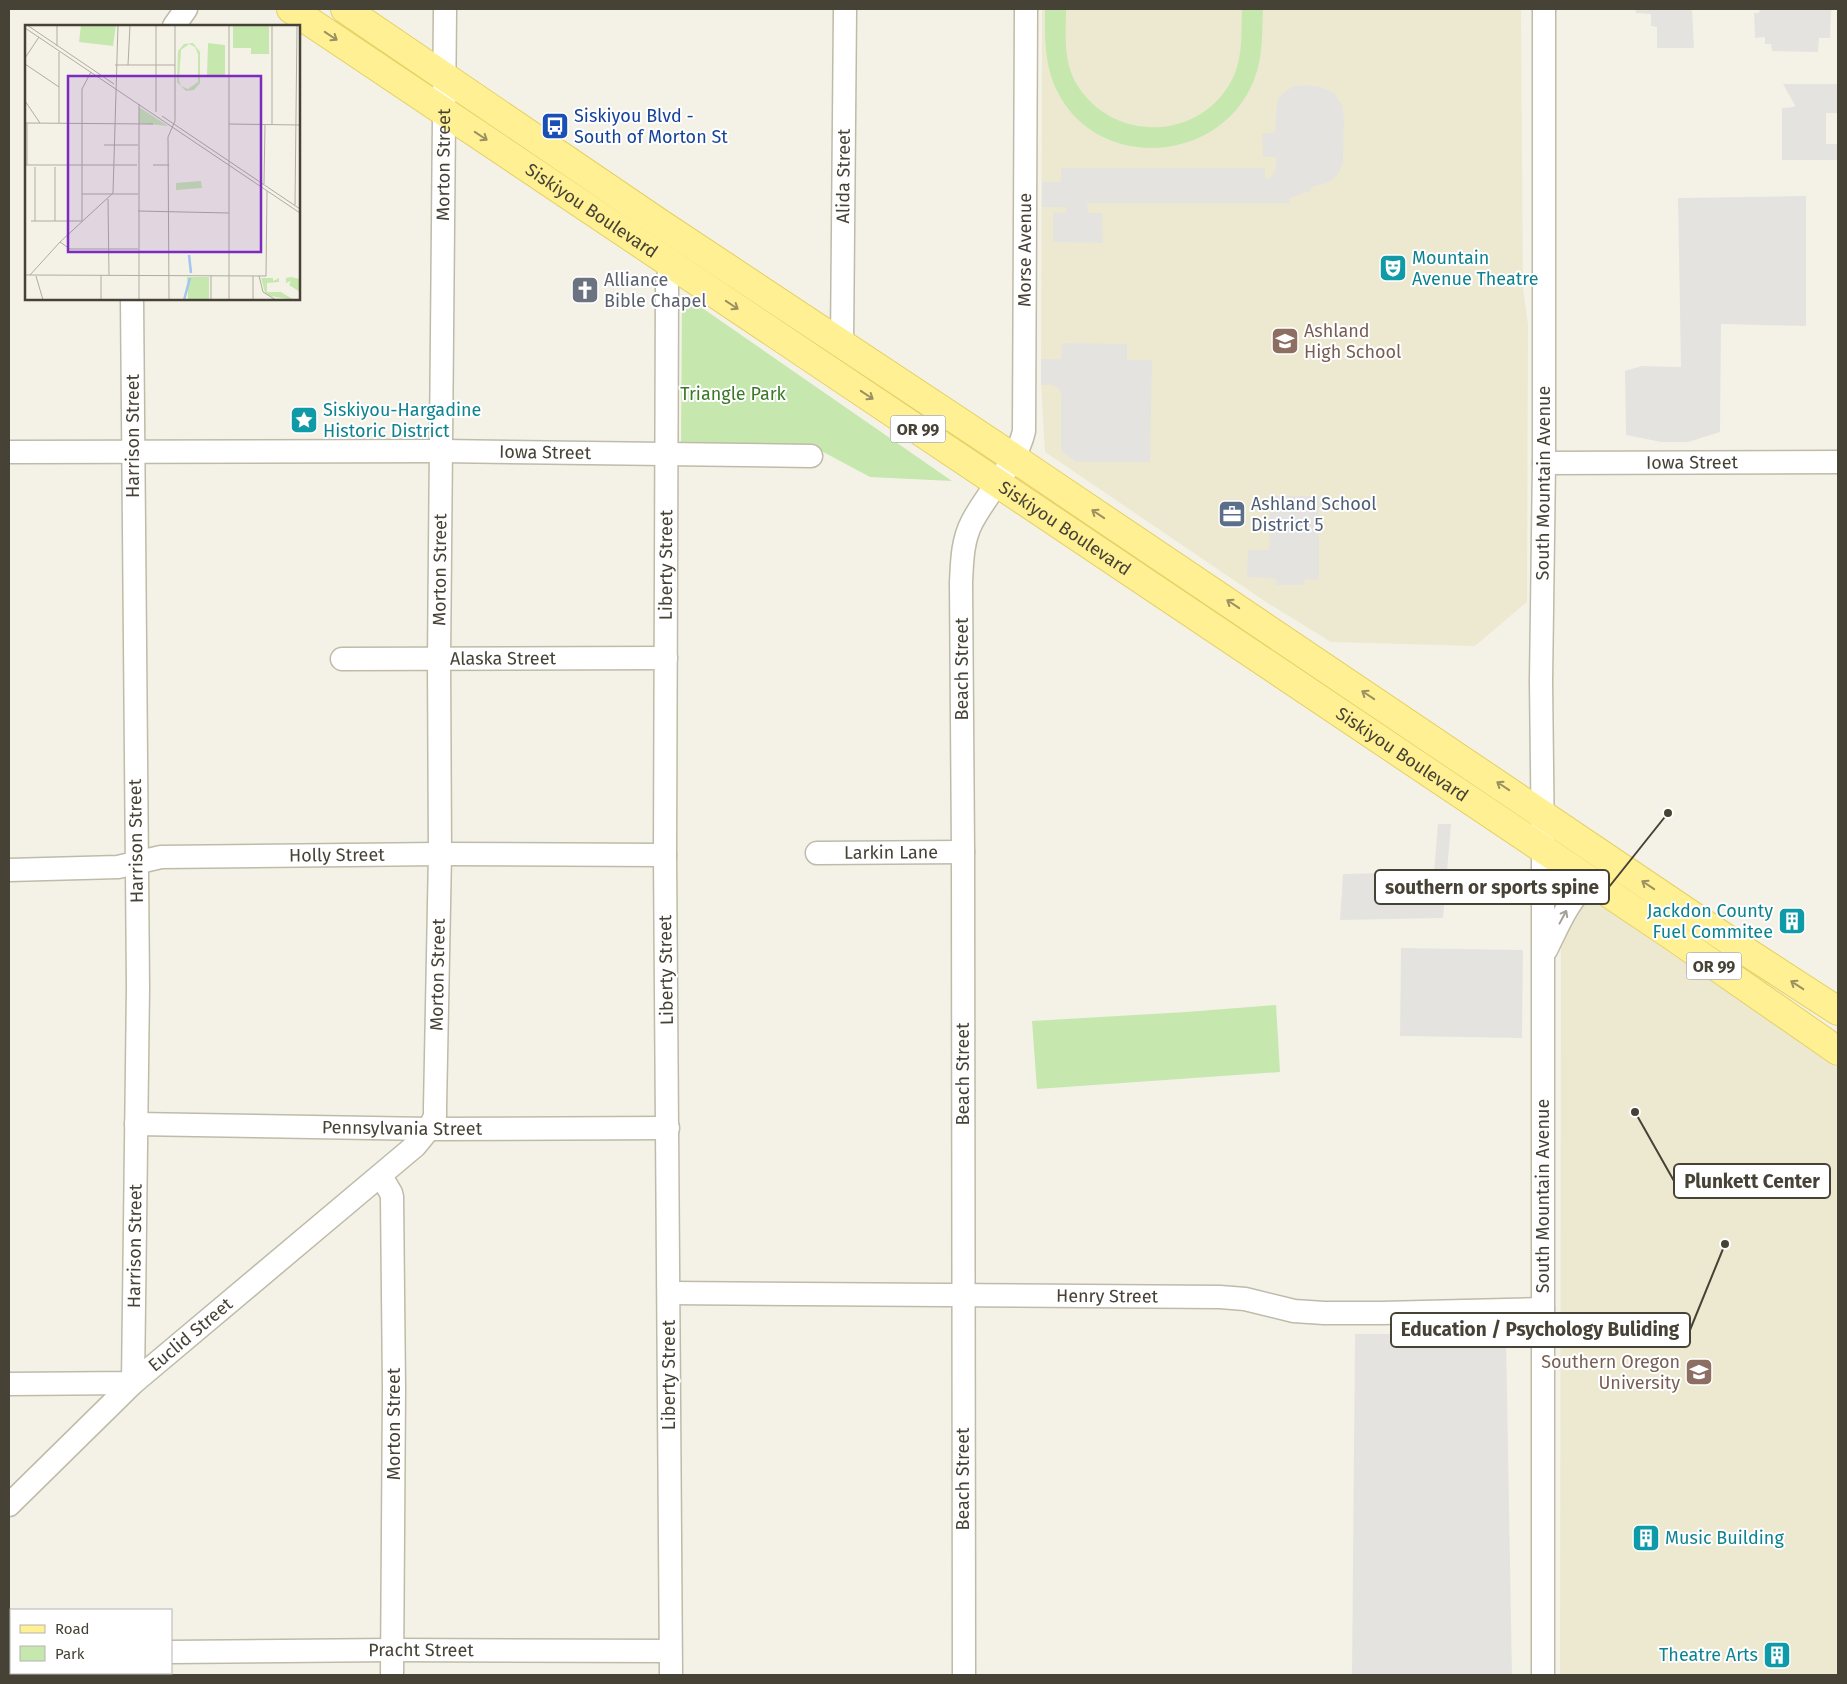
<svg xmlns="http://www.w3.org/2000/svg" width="1847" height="1684" viewBox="0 0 1847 1684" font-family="'Fira Sans',sans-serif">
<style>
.education{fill:#ede9d1}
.green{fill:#c6e8af}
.parking{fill:#e5e3df}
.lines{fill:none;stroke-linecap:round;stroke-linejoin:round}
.minor-casing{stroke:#bfbba9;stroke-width:25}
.major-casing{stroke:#e5d063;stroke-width:30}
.minor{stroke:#fff;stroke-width:22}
.major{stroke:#fff094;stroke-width:28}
.oneway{stroke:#9a9060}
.oneway2{stroke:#a3a09a}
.labels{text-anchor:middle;stroke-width:4;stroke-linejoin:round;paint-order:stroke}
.shield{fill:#fff;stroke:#7e7b72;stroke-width:1}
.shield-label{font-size:16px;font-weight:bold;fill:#474236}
.transit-label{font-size:18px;fill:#164399;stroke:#fff;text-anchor:start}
.street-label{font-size:18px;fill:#474236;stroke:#fff}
.culture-label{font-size:18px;fill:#0d838f;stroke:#fff;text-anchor:start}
.worship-label{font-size:18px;fill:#5b616d;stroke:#fff;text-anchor:start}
.education-label{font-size:18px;fill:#785e54;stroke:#fff;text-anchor:start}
.park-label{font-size:18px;fill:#3b7928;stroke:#fff}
.service-label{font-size:18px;fill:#4e5e75;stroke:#fff;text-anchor:start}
.inset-river{fill:none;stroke:#a2c6f1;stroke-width:2.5}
.inset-road{fill:none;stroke:#afaca0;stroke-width:1}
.view{fill:#7b2cbf;fill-opacity:0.15;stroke:#7b2cbf;stroke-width:2.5}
.inset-edge{fill:none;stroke:#474236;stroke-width:2.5}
.leader{fill:none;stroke:#474236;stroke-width:2}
.callout-dot{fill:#474236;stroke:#fff;stroke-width:2}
.callout{fill:#fff;stroke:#474236;stroke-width:2}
.callout-label{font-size:19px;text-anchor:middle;font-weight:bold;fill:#474236}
</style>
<rect width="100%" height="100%" fill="#f4f2e7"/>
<!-- education -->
<g class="education">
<path d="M1042,9H1521L1523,288L1528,324L1527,602L1475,646L1331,642L1266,602L1045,452L1041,385Z"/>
<path d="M1588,901L1596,902L1838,1068V1675H1560L1561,940L1580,904Z"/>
</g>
<!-- green -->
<g class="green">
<path d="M1045,9H1066C1066,34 1063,60 1076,83C1113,146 1207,141 1235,73C1243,53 1241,30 1242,9H1263C1262,33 1263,58 1254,80C1221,164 1098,173 1057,91C1044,64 1045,37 1045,9Z"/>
<path d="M682,294L952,481L870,477L812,446L681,445Z"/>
<path d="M1276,1005L1280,1072L1037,1089L1032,1021L1186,1012Z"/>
</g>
<!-- parking -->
<g class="parking">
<path d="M1635,9H1692L1694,48H1657V27L1651,26V14L1636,13Z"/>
<path d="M1760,9H1831L1830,38H1819L1818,52L1772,51L1771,44H1765V37L1755,38L1754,13H1759Z"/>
<path d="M1783,84H1838V113H1826V144H1838V160H1782V108L1794,107L1795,105Z"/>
<path d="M1304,85L1321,87L1334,93L1342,105L1344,118L1343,162L1337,176L1327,183L1312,187L1310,191L1290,198L1289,203H1087L1088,213H1102L1103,243L1053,242V212L1065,213L1067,209L1065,207H1042V182H1061V168H1265V178L1267,180L1272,176L1276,168V157H1263L1262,134L1275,132L1277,101L1282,94L1292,87Z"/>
<path d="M1806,196V326L1721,324L1720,432L1688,442H1661L1626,435L1625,371L1642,366L1681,367L1678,198Z"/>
<path d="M1062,343L1127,344V360H1152L1150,462H1076L1061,451V393L1058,388L1052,385H1041V359H1061Z"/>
<path d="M1270,496H1319V580L1306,579L1304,581V585H1276V580L1272,578L1247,577L1248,550H1269Z"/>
<path d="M1438,824H1451L1443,918L1340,920L1343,874L1434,872Z"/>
<path d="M1401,948L1523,950L1522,1038L1400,1036Z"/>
<path d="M1355,1334H1506L1512,1675H1352Z"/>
</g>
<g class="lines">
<!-- minor casing -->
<g class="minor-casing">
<g id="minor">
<path d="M174,26L186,9"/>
<path id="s1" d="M842,344L845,9"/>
<path id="s2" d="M9,452L441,451L811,456"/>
<path id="s3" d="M1544,463L1838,462"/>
<path id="s4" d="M342,659L666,658"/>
<path id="s5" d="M817,853L963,852"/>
<path id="s6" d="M9,870L118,867L161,857L440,854L665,855"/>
<path d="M1546,950C1558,926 1568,900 1589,882"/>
<path id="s7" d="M136,1124L429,1129L668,1128"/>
<path d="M381,1176L391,1193L392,1197L394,1389L392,1675"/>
<path id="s8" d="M669,1293L1220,1297L1245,1299L1294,1311L1324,1313H1382L1543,1309"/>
<path id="s9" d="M9,1384L133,1383L138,987L132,299"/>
<path id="s10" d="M9,1505L133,1383L415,1146L429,1129L435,1116V1108L440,854L439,660L445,9"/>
<path d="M9,1651L11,1652"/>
<path id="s11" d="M171,1652L392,1650L670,1651"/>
<path id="s12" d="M671,1675L665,855L667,285L668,277L675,267"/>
<path id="s13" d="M964,1675L963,852L961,583C962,563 962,541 972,522C987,493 1017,463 1024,431L1026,9"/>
<path id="s14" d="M1543,1675V851L1541,682L1544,463V9"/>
</g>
</g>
<!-- major casing -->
<g class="major-casing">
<g id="major">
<path id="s15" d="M291,9L1671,935L1838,1051"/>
<path d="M345,9L658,222L996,446L1733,943L1838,1011"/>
</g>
</g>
<!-- minor -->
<use href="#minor" class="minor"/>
<!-- major -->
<use href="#major" class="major"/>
</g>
<!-- one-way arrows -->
<defs><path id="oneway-shaft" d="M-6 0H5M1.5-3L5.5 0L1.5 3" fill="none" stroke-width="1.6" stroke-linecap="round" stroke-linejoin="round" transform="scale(1.25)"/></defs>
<g class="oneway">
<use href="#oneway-shaft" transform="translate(331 36) rotate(34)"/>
<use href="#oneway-shaft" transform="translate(481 136) rotate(34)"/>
<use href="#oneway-shaft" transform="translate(732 305) rotate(34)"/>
<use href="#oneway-shaft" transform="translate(867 395) rotate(34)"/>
<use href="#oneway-shaft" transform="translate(1098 514) rotate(-146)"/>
<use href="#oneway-shaft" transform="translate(1233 604) rotate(-146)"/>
<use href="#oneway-shaft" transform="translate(1368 695) rotate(-146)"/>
<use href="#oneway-shaft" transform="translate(1503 786) rotate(-146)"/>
<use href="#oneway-shaft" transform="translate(1648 885) rotate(-146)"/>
<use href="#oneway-shaft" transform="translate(1797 985) rotate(-147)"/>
</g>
<use class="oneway2" href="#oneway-shaft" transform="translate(1563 917) rotate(-62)"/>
<!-- icons -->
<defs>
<g id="bus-square" transform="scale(1.4375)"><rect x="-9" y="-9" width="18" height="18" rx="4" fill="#1a4fb4" stroke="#fff"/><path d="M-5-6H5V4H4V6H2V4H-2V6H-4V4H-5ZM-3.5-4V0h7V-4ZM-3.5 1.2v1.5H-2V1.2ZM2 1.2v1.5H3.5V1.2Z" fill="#fff"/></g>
<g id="theatre-square" transform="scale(1.4375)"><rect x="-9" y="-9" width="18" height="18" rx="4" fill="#0f9aa8" stroke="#fff"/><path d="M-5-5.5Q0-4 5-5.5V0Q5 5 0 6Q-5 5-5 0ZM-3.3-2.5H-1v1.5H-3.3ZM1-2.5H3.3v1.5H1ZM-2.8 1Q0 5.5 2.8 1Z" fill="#fff"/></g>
<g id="church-square" transform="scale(1.4375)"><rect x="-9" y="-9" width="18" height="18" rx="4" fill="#6b7280" stroke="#fff"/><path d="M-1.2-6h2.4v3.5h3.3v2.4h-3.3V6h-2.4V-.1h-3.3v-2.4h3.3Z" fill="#fff"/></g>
<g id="school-square" transform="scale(1.4375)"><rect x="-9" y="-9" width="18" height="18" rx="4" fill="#8d6e63" stroke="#fff"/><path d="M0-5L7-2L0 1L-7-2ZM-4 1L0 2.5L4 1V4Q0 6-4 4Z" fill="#fff"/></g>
<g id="sight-square" transform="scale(1.4375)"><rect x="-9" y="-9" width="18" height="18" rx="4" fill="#0f9aa8" stroke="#fff"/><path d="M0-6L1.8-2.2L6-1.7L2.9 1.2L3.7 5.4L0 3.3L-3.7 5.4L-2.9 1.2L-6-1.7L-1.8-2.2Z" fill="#fff"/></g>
<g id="office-square" transform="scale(1.4375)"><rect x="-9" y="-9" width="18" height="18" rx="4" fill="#5c6f8a" stroke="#fff"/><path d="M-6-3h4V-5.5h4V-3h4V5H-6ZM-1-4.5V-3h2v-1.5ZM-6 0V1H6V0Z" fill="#fff"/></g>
<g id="building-square" transform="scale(1.4375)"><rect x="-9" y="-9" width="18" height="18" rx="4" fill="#0f9aa8" stroke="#fff"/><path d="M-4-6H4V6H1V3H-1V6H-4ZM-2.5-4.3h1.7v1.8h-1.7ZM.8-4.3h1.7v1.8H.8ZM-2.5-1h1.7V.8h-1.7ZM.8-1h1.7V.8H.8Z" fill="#fff"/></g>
<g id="university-square" transform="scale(1.4375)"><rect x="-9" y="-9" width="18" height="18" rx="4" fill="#8d6e63" stroke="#fff"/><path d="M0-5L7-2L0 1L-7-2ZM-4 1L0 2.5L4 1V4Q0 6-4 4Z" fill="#fff"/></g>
</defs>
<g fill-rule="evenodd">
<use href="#bus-square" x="555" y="126"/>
<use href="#theatre-square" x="1393" y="268"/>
<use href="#church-square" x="585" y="290"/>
<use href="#school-square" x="1285" y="341"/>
<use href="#sight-square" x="304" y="420"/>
<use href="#office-square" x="1232" y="514"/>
<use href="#building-square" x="1792" y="921"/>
<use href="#university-square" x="1699" y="1372"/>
<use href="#building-square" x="1646" y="1538"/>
<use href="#building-square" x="1777" y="1655"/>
</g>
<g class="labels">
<!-- shield labels -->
<g class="shield">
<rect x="890.5" y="415.5" width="55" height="27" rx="4"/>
<rect x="1686.5" y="952.5" width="55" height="27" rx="4"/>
</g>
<g class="shield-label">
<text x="918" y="435">OR 99</text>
<text x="1714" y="972">OR 99</text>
</g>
<!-- transit labels -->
<g class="transit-label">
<text x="574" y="122">Siskiyou Blvd -<tspan x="574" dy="21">South of Morton St</tspan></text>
</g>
<!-- street labels -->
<g class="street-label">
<text dy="6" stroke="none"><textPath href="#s10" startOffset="1530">Morton Street</textPath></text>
<text dy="6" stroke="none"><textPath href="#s1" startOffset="168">Alida Street</textPath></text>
<text dy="6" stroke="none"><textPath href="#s15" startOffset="362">Siskiyou Boulevard</textPath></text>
<text dy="6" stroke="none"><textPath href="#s13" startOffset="1441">Morse Avenue</textPath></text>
<text transform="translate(133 436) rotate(-90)" y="6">Harrison Street</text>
<text dy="6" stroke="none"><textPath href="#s2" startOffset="536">Iowa Street</textPath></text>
<text dy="6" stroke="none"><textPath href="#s3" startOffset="148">Iowa Street</textPath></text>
<text dy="6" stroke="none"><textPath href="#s14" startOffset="1192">South Mountain Avenue</textPath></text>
<text dy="6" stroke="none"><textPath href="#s15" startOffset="932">Siskiyou Boulevard</textPath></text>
<text dy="6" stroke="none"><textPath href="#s12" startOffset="1110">Liberty Street</textPath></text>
<text dy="6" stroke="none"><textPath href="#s10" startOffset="1125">Morton Street</textPath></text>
<text dy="6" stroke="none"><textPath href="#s4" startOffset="161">Alaska Street</textPath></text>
<text transform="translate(962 669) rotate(-90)" y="6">Beach Street</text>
<text dy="6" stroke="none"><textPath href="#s15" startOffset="1338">Siskiyou Boulevard</textPath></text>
<text transform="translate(136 841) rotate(-91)" y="6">Harrison Street</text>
<text dy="6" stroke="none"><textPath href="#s5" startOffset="74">Larkin Lane</textPath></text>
<text dy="6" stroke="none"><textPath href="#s6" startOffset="329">Holly Street</textPath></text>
<text transform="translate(666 970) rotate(-91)" y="6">Liberty Street</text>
<text dy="6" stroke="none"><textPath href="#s10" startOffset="720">Morton Street</textPath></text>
<text transform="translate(963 1074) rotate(-90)" y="6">Beach Street</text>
<text dy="6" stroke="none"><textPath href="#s7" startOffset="266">Pennsylvania Street</textPath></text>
<text transform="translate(1543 1196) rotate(-90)" y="6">South Mountain Avenue</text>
<text dy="6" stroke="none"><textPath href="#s9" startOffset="261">Harrison Street</textPath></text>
<text dy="6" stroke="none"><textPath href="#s8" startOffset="438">Henry Street</textPath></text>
<text dy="6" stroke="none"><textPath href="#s10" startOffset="249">Euclid Street</textPath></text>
<text transform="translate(669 1375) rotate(-90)" y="6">Liberty Street</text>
<text transform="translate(394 1424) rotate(-90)" y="6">Morton Street</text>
<text transform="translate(963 1479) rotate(-90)" y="6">Beach Street</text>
<text dy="6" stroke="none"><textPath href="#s11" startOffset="250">Pracht Street</textPath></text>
</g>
<!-- culture labels -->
<g class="culture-label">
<text x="1412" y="264">Mountain<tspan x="1412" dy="21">Avenue Theatre</tspan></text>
<text x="323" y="416">Siskiyou-Hargadine<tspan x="323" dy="21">Historic District</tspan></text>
<text x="1773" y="917" text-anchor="end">Jackdon County<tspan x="1773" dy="21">Fuel Commitee</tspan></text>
<text x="1665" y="1544">Music Building</text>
<text x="1758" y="1661" text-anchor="end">Theatre Arts</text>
</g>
<!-- worship labels -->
<g class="worship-label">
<text x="604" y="286">Alliance<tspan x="604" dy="21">Bible Chapel</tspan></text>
</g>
<!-- education labels -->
<g class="education-label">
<text x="1304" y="337">Ashland<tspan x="1304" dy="21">High School</tspan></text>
<text x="1680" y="1368" text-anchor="end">Southern Oregon<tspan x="1680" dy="21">University</tspan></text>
</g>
<!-- park labels -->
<g class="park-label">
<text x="733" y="400">Triangle Park</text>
</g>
<!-- service labels -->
<g class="service-label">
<text x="1251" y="510">Ashland School<tspan x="1251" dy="21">District 5</tspan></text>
</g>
</g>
<!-- overview -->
<g transform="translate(25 25)">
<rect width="275" height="275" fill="#f4f2e7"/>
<path d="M56,0H91L88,21L54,17ZM208,0H244V29H226V23H208ZM168,18L175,27V58L169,65L161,66L152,57L153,26L159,19ZM164,19L170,22L173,29V57L163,64L156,61L154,55L156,25ZM183,18L200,20V50L197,51H182ZM114,82L143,101L114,98ZM176,156L177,163L151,165V158ZM162,252H184V275H163ZM266,252L275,254V267L264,260L266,256L261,258V253ZM236,253H248V256L254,253V257L242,258V267H256L269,275L245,271L240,268Z" fill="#c6e8af" fill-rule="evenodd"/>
<path class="inset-river" d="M164,230L166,248M159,275L165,253"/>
<path class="inset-road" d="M2,0L89,59M0,3L275,188M32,21V0M0,33L14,12M0,39L34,62M90,40H150M103,40L105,0M0,76L15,98M114,79V275M131,87V0M137,91L275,184M0,98L128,99M2,98V140M34,98V27M204,99L275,100M247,99V0M79,120H113M0,140H112M128,140H144M10,142V196M30,142V196M239,159L240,99M57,169H113M83,174L84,250M270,180L272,0M113,186L204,188M6,196H57V64L66,47M35,217L45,224H113M0,250L241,251L242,166M5,250L35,217L88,168L93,0M76,250V275M11,251L18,275M234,251L238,267L251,275M144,275L143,112L150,96V0M186,275V251M204,275V0M228,275V251"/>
<path class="view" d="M43,51H236V227H43Z"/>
<rect width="275" height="275" class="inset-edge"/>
</g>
<!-- callouts -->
<path class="leader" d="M1668 813L1609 887M1635 1112L1674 1181M1725 1244L1690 1330"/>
<g class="callout-dot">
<circle cx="1668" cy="813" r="5"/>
<circle cx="1635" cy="1112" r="5"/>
<circle cx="1725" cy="1244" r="5"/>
</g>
<g class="callout">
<rect x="1375" y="870" width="234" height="34" rx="5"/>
<rect x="1674" y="1164" width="156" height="34" rx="5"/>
<rect x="1391" y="1313" width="299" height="34" rx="5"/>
</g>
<g class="callout-label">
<text x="1492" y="894">southern or sports spine</text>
<text x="1752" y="1188">Plunkett Center</text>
<text x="1540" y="1336">Education / Psychology Buliding</text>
</g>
<!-- border -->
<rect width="1847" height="1684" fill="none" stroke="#474236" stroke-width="20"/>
<!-- legend -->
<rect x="10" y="1609" width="162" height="65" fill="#ffffff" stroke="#b5b3af"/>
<rect x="20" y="1625" width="25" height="8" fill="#fff094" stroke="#b5b3af"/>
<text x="55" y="1634" font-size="15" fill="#474236">Road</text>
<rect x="20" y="1646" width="25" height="15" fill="#c6e8af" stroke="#b5b3af"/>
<text x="55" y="1659" font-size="15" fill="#474236">Park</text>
</svg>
